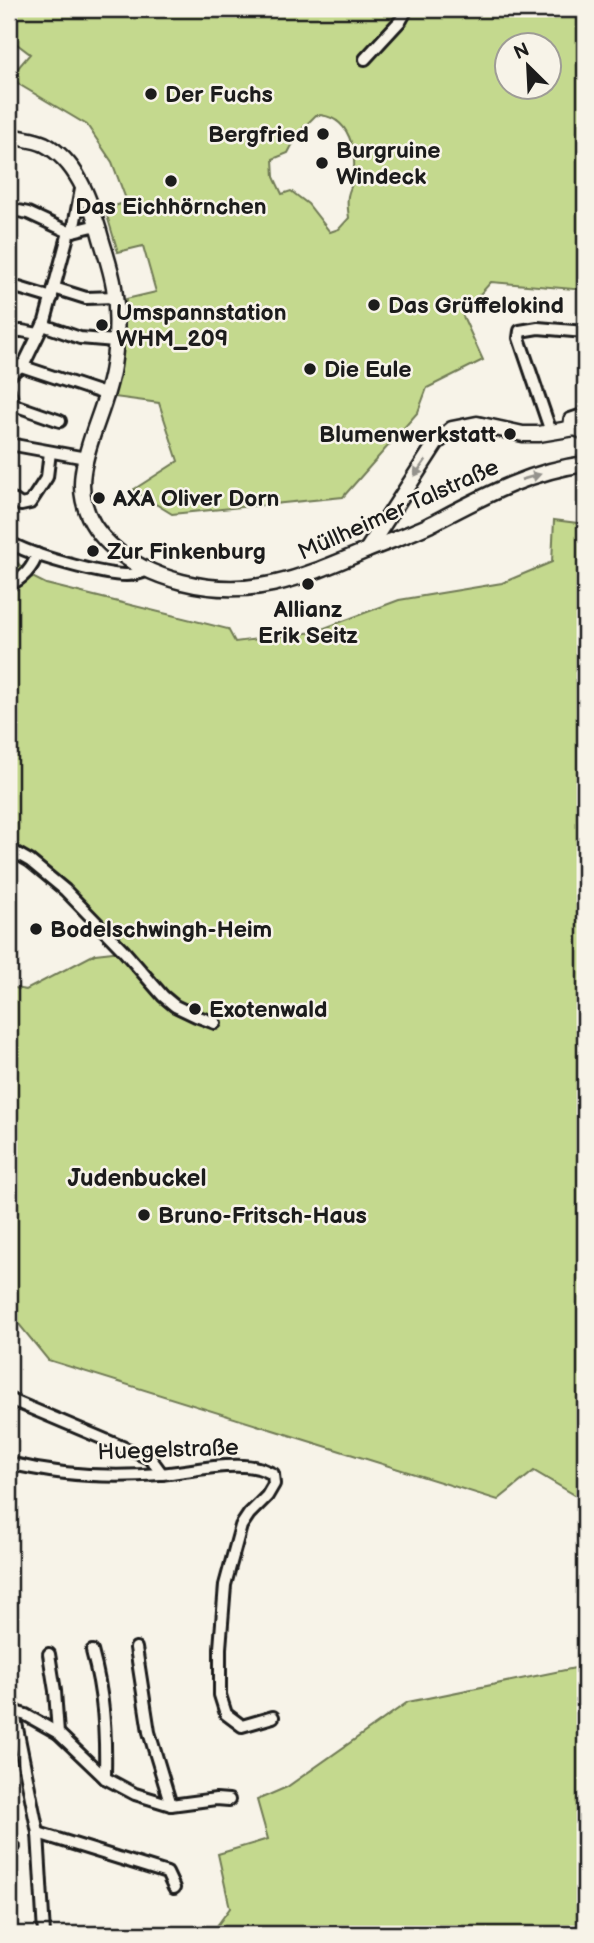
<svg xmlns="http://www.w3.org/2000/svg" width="594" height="1943" viewBox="0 0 594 1943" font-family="'Balsamiq Sans',sans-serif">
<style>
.green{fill:#c4d98e;stroke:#707a55;stroke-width:2;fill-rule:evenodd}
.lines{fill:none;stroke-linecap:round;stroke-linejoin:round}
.minor-casing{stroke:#1c1c1c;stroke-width:16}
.secondary-casing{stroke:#1c1c1c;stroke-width:19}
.minor{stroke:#f7f3e8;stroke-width:10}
.secondary{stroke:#f7f3e8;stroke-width:14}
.oneway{fill:#94928c}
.poi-dot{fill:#1c1c1c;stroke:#f7f3e8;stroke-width:2.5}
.labels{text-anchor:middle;stroke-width:5;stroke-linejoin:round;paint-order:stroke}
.poi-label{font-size:23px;font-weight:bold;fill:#1c1c1c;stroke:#f7f3e8;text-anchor:start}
.street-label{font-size:23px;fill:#1c1c1c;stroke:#f7f3e8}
.neighbourhood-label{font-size:24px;font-weight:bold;fill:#1c1c1c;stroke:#f7f3e8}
</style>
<rect width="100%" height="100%" fill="#f7f3e8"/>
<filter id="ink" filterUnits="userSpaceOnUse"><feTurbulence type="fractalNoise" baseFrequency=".0143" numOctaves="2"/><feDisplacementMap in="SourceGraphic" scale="14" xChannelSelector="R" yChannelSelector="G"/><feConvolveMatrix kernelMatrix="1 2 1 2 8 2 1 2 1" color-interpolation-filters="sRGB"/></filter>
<g filter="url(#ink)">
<!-- green -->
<g class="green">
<path d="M9,9H585V290L491,282L462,314L483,360L427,388L418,412L343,497L172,514L133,490L178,461L159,403L114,397L124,344L126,299L156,292L143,246L118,252L105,209L127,202L112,162L87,125L20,85L11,76L30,54L9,38ZM506,46H548V88H506ZM316,115C351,115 357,152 353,180C352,186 349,190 348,196C347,202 348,211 349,218L339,229L330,232L308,204L291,191L282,194L274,177L273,159L288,153L299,132Z"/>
<path d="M554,520L585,524V1501L534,1471L498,1500L48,1360L9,1312V987L26,990L95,954L131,950L72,892L9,846V554L30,576L46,584L228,629L235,642L314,632L399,600L502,583L552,562Z"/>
<path d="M585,1666V1934H211L230,1908L218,1854L268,1839L257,1800L287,1787L408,1702Z"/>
</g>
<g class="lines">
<!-- minor casing -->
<g class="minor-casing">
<g id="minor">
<path d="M365,59L401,20L407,9"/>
<path d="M9,209L28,213L69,232"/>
<path d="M73,231L97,225"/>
<path d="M9,285L52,298"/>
<path d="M54,288L86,298L115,297"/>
<path d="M43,325L80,338L115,341"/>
<path d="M9,331H22L38,334"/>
<path d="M21,366L108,395"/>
<path d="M9,376L25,362L45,321L69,232L73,231L82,184"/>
<path d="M9,390L13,403L17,406L60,421"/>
<path d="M569,429L570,419L585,414"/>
<path d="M551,432L519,338L520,331L538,328L585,332"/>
<path d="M9,444L86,458"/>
<path d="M9,497L21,505L30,503L47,477L50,452"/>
<path d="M9,542C29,555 102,575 126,575C134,575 140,574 147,570"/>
<path d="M9,585C22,579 33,568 37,554"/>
<path d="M9,849L30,861L65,890L123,950L163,996L175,1006L196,1016L215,1023"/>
<path d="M9,1399L151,1459L162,1474"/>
<path d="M9,1463C57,1475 110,1478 160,1474C188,1472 231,1461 258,1468C263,1469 268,1472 273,1474L274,1484L267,1496L249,1514L241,1526L225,1585L220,1648V1695L226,1714L242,1726L273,1717"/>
<path d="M136,1648L149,1732L171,1805"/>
<path d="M92,1651C104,1694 106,1733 105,1778"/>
<path d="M49,1654L55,1691L58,1733"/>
<path d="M9,1688L38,1833L44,1934"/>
<path d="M15,1712L26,1715L58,1733L105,1778L135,1794L171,1805L216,1799L229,1800"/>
<path d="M38,1833L167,1873L174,1888"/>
<path d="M9,1846L14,1847"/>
<path d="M193,1934H194"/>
</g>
</g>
<!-- secondary casing -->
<g class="secondary-casing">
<g id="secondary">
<path d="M9,135C20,139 33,139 44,144C77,161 89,198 99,231C104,250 111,268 114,287C118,313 117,340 113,366C108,403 88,436 83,472C74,532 131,569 182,582C252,600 303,577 365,551C387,542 408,535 429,525C479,499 528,471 585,464"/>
<path d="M367,550L436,443L452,429L477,424L523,434H539L575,428L585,432"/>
</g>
</g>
<!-- minor -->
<use href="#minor" class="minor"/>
<!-- secondary -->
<use href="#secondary" class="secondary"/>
</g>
<!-- one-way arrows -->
<defs><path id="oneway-solid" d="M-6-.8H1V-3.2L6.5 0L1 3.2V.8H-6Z" transform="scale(1.75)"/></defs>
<g class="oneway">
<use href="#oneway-solid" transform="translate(420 468) rotate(125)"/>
<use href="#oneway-solid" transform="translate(531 477) rotate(-16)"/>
</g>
</g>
<!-- markers -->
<g class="poi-dot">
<circle cx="151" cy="94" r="7"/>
<circle cx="323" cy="134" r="7"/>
<circle cx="322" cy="163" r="7"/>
<circle cx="171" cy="181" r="7"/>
<circle cx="374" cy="305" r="7"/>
<circle cx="102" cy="325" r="7"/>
<circle cx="310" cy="369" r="7"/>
<circle cx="510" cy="434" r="7"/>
<circle cx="99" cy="498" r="7"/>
<circle cx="93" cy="551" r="7"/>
<circle cx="308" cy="584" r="7"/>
<circle cx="36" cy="929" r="7"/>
<circle cx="195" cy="1009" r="7"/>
<circle cx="144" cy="1215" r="7"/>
</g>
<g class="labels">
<!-- poi labels -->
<g class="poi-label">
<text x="165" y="102">Der Fuchs</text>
<text x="309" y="142" text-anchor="end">Bergfried</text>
<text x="336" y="158">Burgruine<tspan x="336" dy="26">Windeck</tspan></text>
<text x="171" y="214" text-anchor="middle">Das Eichhörnchen</text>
<text x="388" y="313">Das Grüffelokind</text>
<text x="116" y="320">Umspannstation<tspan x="116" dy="26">WHM_209</tspan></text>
<text x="324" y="377">Die Eule</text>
<text x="496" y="442" text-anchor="end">Blumenwerkstatt</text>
<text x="113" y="506">AXA Oliver Dorn</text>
<text x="107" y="559">Zur Finkenburg</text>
<text x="308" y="617" text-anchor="middle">Allianz<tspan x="308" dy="26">Erik Seitz</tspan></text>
<text x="50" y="937">Bodelschwingh-Heim</text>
<text x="209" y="1017">Exotenwald</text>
<text x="158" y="1223">Bruno-Fritsch-Haus</text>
</g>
<!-- street labels -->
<g class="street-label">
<text transform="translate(398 509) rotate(-24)" y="8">Müllheimer Talstraße</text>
<text transform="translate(168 1449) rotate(-2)" y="8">Huegelstraße</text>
</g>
<!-- neighbourhood labels -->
<g class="neighbourhood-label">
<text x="137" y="1186">Judenbuckel</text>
</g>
</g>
<!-- margin -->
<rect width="594" height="1943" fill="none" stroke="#f7f3e8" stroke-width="35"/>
<rect x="18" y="18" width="559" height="1908" fill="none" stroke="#1c1c1c" stroke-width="2.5" filter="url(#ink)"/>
<!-- north arrow -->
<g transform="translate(528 66) rotate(336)"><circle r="33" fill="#f7f3e8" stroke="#9f9d96" stroke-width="2"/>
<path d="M0-5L12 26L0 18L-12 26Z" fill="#1c1c1c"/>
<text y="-10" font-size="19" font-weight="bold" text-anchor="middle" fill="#1c1c1c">N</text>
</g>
</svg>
